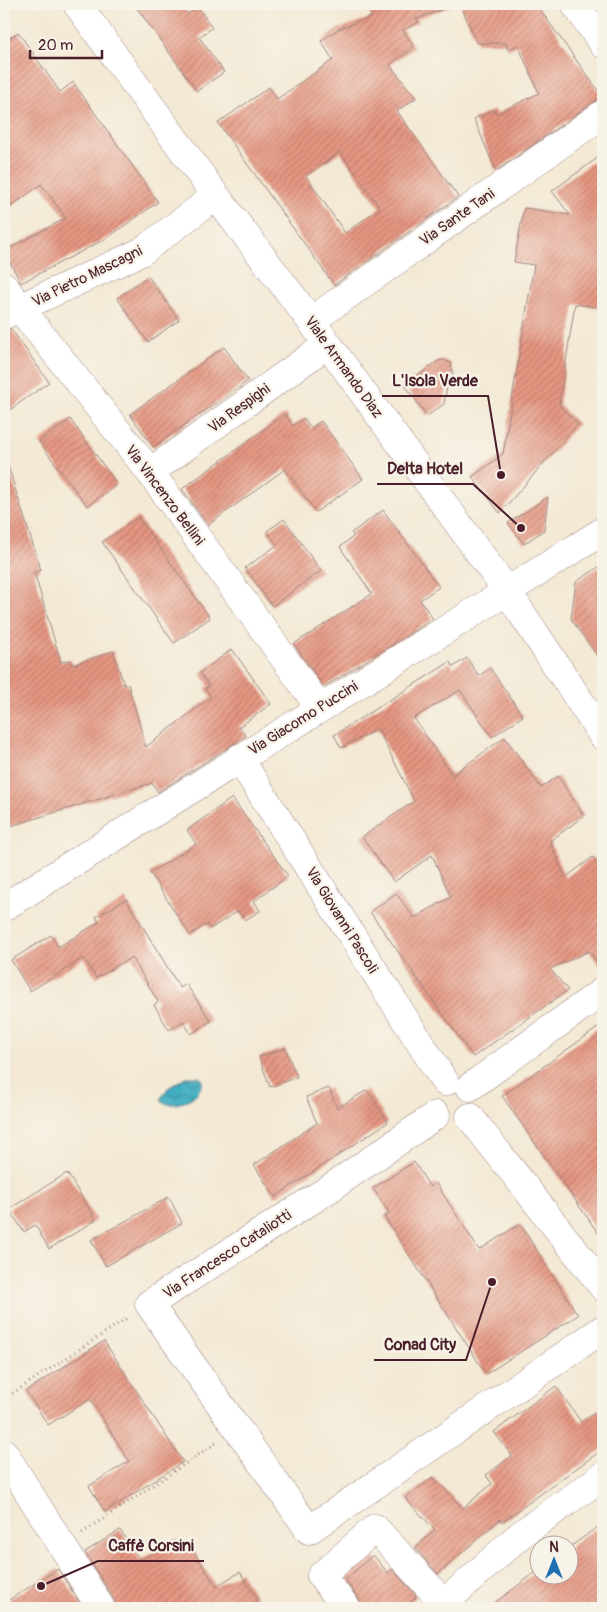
<svg xmlns="http://www.w3.org/2000/svg" width="607" height="1612" viewBox="0 0 607 1612" font-family="Pangolin,sans-serif">
<style>
.water{fill:url(#water-waves);stroke:#466676}
.building{fill:url(#building-hatch);fill-rule:evenodd}
.lines{fill:none;stroke-linecap:round;stroke-linejoin:round}
.minor-casing{stroke:#9e8480;stroke-width:29}
.path{stroke:#9e8480;stroke-width:3;stroke-dasharray:1 4;stroke-linecap:butt}
.minor{stroke:#fff;stroke-width:28}
.labels{text-anchor:middle;stroke-width:4.5;stroke-linejoin:round;paint-order:stroke}
.street-label{font-size:15px;fill:#4a1f2b;stroke:#f7f3e8}
.leader{fill:none;stroke:#4a1f2b;stroke-width:2}
.callout-dot{fill:#4a1f2b;stroke:#f7f3e8;stroke-width:2}
.callout-label{font-size:16px;text-anchor:middle;font-weight:bold;fill:#4a1f2b;stroke:#f7f3e8;stroke-width:4.5;stroke-linejoin:round;paint-order:stroke}
</style>
<defs>
<pattern id="water-waves" width="16" height="10" patternUnits="userSpaceOnUse" patternTransform="scale(1.25)"><rect width="16" height="10" fill="#43aec1"/><path d="M0 5q4-4 8 0t8 0" fill="none" stroke="#3a8d9d"/></pattern>
<pattern id="building-hatch" width="6" height="6" patternUnits="userSpaceOnUse" patternTransform="scale(1.25)"><rect width="6" height="6" fill="#e69782"/><path d="M-1 1l2-2M0 6l6-6M5 7l2-2" fill="none" stroke="#bc7b6b"/></pattern>
</defs>
<rect width="100%" height="100%" fill="#f7f3e8"/>
<filter id="ink" filterUnits="userSpaceOnUse"><feTurbulence type="fractalNoise" baseFrequency=".02" numOctaves="2"/><feDisplacementMap in="SourceGraphic" scale="10" xChannelSelector="R" yChannelSelector="G"/><feConvolveMatrix kernelMatrix="1 2 1 2 8 2 1 2 1" color-interpolation-filters="sRGB"/></filter>
<filter id="wash" filterUnits="userSpaceOnUse"><feTurbulence type="fractalNoise" baseFrequency=".0096" numOctaves="4" result="noise"/><feDisplacementMap in="SourceGraphic" scale="20" xChannelSelector="R" yChannelSelector="G"/><feGaussianBlur stdDeviation="1.12" result="paint"/><feColorMatrix in="noise" values="0 0 0 0 0 0 0 0 0 0 0 0 0 0 0 0 0 1.4 0 .05"/><feComposite in="paint" operator="in"/></filter>
<g filter="url(#wash)">
<rect width="100%" height="100%" fill="#f3e9d4"/>
<!-- water -->
<path class="water" d="M186,1077H199L203,1080C201,1097 179,1108 163,1103L161,1098L168,1088Z"/>
<g id="blocks">
<!-- building -->
<g class="building">
<path d="M134,4H180L188,14L198,7L212,28L199,37L224,72L197,91Z"/>
<path d="M365,4H451L452,6L416,19L419,22L403,30L414,47L390,65L416,98L397,111L458,197L334,285L218,123L269,87L277,99L333,60L321,41L338,29L372,17ZM340,152L380,208L345,233L306,176Z"/>
<path d="M460,4H536L602,96L496,171L474,119L494,110L496,114L539,93L518,45L508,50L506,43H477Z"/>
<path d="M18,32L60,92L73,82L158,202L107,238L21,283L4,251L66,218L41,184L4,212V42Z"/>
<path d="M603,154V308L575,304L559,405L578,424L500,513L472,477L503,454L534,265L514,262L524,208L570,215L552,191Z"/>
<path d="M148,276L179,320L148,342L117,298Z"/>
<path d="M11,329L49,382L4,414V330Z"/>
<path d="M224,347L248,381L153,447L130,414Z"/>
<path d="M444,360L451,363L453,375L448,381L444,404L427,416L405,385L438,361Z"/>
<path d="M285,414L293,426L304,418L311,428L321,421L363,479L316,512L285,469L208,525L182,489Z"/>
<path d="M70,419L117,484L87,506L39,442Z"/>
<path d="M4,466H8L41,570L34,572L61,662L71,660L72,665L113,651L124,685L128,684L146,747L211,697L205,688L209,686L200,673L232,649L271,704L239,727L246,736L158,792L152,783L4,828Z"/>
<path d="M548,497L544,530L524,544L508,523Z"/>
<path d="M383,510L439,587L420,600L433,619L324,687L294,644L372,594L340,547L354,536L351,533Z"/>
<path d="M138,517L210,618L174,643L102,542Z"/>
<path d="M284,519L321,571L272,606L245,568L277,545L267,531Z"/>
<path d="M603,564V664L571,619L576,582Z"/>
<path d="M467,658L479,676L490,668L523,716L492,737L460,690L414,718L452,775L505,737L541,788L558,776L584,816L550,841L565,878L593,857L603,871V971L589,951L550,969L568,990L473,1057L370,912L396,893L414,918L451,897L432,855L394,882L362,837L414,801L378,729L341,748L334,735L450,662L453,667Z"/>
<path d="M232,798L288,876L254,901L260,911L245,920L238,911L210,929L207,924L190,935L150,873L196,844L187,830Z"/>
<path d="M126,899L180,988L186,984L211,1021L191,1034L183,1021L169,1030L154,1005L158,1002L132,957L96,978L84,958L30,991L11,960L51,935L58,947L99,922L96,917Z"/>
<path d="M603,1024V1240L502,1096Z"/>
<path d="M285,1048L297,1077L270,1087L259,1057Z"/>
<path d="M329,1088L337,1108L367,1090L388,1122L275,1197L254,1165L317,1123L306,1097Z"/>
<path d="M414,1162L430,1187L436,1183L479,1250L520,1224L578,1315L486,1374L384,1216L389,1213L373,1188Z"/>
<path d="M67,1173L96,1220L49,1249L35,1225L24,1232L9,1209Z"/>
<path d="M169,1197L182,1223L106,1266L91,1240Z"/>
<path d="M104,1341L183,1462L105,1512L89,1486L129,1461L90,1399L48,1425L26,1391Z"/>
<path d="M556,1386L581,1422L603,1407V1449L502,1522L500,1519L438,1574L415,1548L435,1530L405,1498L433,1477L463,1508L492,1484L486,1475L512,1456L494,1432Z"/>
<path d="M603,1523V1608H488L540,1569V1574H570V1547Z"/>
<path d="M120,1530L140,1560L175,1540L182,1551L191,1547L216,1586L240,1572L258,1600L244,1608H116L114,1600L85,1552Z"/>
<path d="M373,1555L388,1573L392,1569L415,1594L416,1597L404,1608H362L359,1599L345,1580Z"/>
<path d="M58,1569L83,1608H4V1603Z"/>
</g>
</g>
</g>
<g filter="url(#ink)">
<use href="#blocks" fill-opacity="0" stroke="#9e8480" stroke-width="1"/>
<g class="lines">
<!-- minor casing -->
<g class="minor-casing">
<g id="minor">
<path d="M77,4L216,196L311,321L507,591L603,736"/>
<path d="M575,4L603,44"/>
<path d="M4,286L20,308L150,472L320,708"/>
<path d="M4,315L141,252L216,196"/>
<path d="M311,321L603,114"/>
<path d="M150,472L328,344"/>
<path d="M239,758L445,1082"/>
<path d="M4,907L603,531"/>
<path d="M470,1087L603,991"/>
<path d="M436,1115L329,1189L149,1304L309,1530L603,1329"/>
<path d="M470,1117L603,1287"/>
<path d="M4,1453L101,1608"/>
<path d="M347,1608L321,1576L375,1528L431,1589"/>
<path d="M439,1608L520,1535L603,1476"/>
</g>
</g>
<!-- path -->
<g class="path">
<path d="M4,1399L127,1318"/>
<path d="M82,1533L216,1443"/>
</g>
<!-- minor -->
<use href="#minor" class="minor"/>
</g>
</g>
<g class="labels">
<!-- street labels -->
<g class="street-label">
<text transform="translate(457 217) rotate(-35)" y="5">Via Sante Tani</text>
<text transform="translate(87 276) rotate(-26)" y="5">Via Pietro Mascagni</text>
<text transform="translate(344 367) rotate(54)" y="5">Viale Armando Diaz</text>
<text transform="translate(239 408) rotate(-36)" y="5">Via Respighi</text>
<text transform="translate(165 495) rotate(53)" y="5">Via Vincenzo Bellini</text>
<text transform="translate(303 718) rotate(-32)" y="5">Via Giacomo Puccini</text>
<text transform="translate(342 920) rotate(58)" y="5">Via Giovanni Pascoli</text>
<text transform="translate(227 1254) rotate(-33)" y="5">Via Francesco Cataliotti</text>
</g>
</g>
<!-- callouts -->
<path class="leader" d="M501 475L488 396H382M521 528L473 484H377M492 1282L466 1360H374M41 1586L98 1561H204"/>
<g class="callout-dot">
<circle cx="501" cy="475" r="5"/>
<circle cx="521" cy="528" r="5"/>
<circle cx="492" cy="1282" r="5"/>
<circle cx="41" cy="1586" r="5"/>
</g>
<g class="callout-label">
<text x="435" y="386">L'Isola Verde</text>
<text x="425" y="474">Delta Hotel</text>
<text x="420" y="1350">Conad City</text>
<text x="151" y="1551">Caffè Corsini</text>
</g>
<!-- margin -->
<rect width="607" height="1612" fill="none" stroke="#f7f3e8" stroke-width="20"/>
<!-- north arrow -->
<g transform="translate(554 1560)"><circle r="24" fill="#f7f3e8" stroke="#b29e9c"/>
<path d="M0-4L9 19L0 12L-9 19Z" fill="#1f6fb2"/>
<text y="-8" font-size="14" font-weight="bold" text-anchor="middle" fill="#4a1f2b">N</text>
</g>
<!-- scale -->
<path d="M30 50v8h72v-8" fill="none" stroke="#4a1f2b" stroke-width="2.5"/>
<text x="38" y="50" font-size="15" fill="#4a1f2b" stroke="#f7f3e8" stroke-width="4" paint-order="stroke">20 m</text>
</svg>
